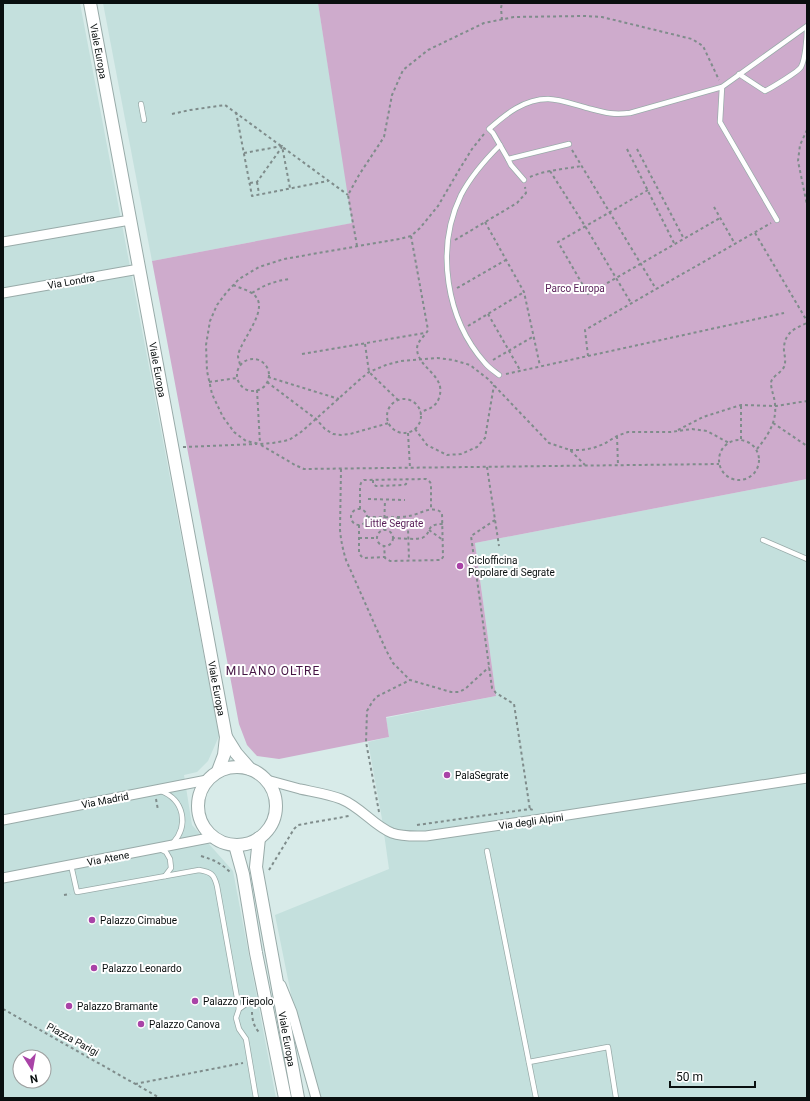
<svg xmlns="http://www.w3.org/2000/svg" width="810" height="1101" viewBox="0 0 810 1101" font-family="Roboto,sans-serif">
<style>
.built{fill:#c4e0dd;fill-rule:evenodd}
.green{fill:#ceabcc}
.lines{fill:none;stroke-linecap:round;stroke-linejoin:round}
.service-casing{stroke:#99aba9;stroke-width:6}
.minor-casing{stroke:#99aba9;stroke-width:11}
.tertiary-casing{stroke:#99aba9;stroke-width:14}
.path{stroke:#7f8c8b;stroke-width:2;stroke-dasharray:3 3;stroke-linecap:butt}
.service{stroke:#fff;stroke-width:4.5}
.minor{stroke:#fff;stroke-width:9}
.tertiary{stroke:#fff;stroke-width:12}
.poi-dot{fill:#a943a7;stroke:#fff;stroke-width:1.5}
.labels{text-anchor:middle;stroke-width:4;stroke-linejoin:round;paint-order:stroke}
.street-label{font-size:10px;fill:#090f0f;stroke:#fff}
.park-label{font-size:10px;fill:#581e57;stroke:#fff}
.poi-label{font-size:10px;fill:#090f0f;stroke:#fff;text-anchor:start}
.quarter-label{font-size:12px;letter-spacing:1px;fill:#441343;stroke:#fff}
</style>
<rect width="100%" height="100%" fill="#d8ebe9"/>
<!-- built -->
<g class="built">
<path d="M3,3H80L219,736L208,761L197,772L184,775L192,825L233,871L276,1098H3ZM20,1057H44V1081H20Z"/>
<path d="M103,3H318L353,223L152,261Z"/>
<path d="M807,479V1098H312L275,915L389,869L382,819L368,742L389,737L386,718L496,696L475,543Z"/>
</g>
<!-- green -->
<path class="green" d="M318,3H807V479L475,543L496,696L386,717L389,737L279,759L257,756L247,745L239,724L152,261L352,223Z"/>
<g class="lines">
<!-- service casing -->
<g class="service-casing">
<g id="service">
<path d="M739,74L765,91C771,88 798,72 801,67C805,60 807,38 807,29"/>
<path d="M722,87L720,122L777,220"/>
<path d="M141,104L144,120"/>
<path d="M508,159L493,133L489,129C506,114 524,99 548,99C561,99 578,106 591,109C606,113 614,115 630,113L722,87L807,26"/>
<path d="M524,180L511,165L508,159L569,144"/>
<path d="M499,375C494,371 489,368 485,363C446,319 435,249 461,195C471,176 485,160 500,145"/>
<path d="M763,540L807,559"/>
<path d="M161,791C184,800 189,825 173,843"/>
<path d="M160,849L166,852L170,859L171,868L165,876"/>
<path d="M487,851L536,1098"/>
<path d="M71,865L77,892L199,870C211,872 214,874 217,886L239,1009"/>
<path d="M529,1062L608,1047L616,1098"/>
<path d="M256,1098L246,1039L239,1029L236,1018L239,1009L246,1004L256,1003L266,1007"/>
</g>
</g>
<!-- minor casing -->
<g class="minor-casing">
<g id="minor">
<path d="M3,242L130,220"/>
<path d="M3,293L139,269"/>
<path d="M267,780C278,783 289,786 300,789C314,792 328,794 341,799C361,807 374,826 392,833C403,837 415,836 426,836L548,818L807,778"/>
<path d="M3,820L207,780"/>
<path d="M3,878L214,837"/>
<path d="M281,985L292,1012L316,1098"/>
</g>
</g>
<!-- tertiary casing -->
<g class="tertiary-casing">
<g id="tertiary">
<path id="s1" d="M90,3L226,737L224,755L218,771"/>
<path d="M226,737L236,753L250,769"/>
<circle cx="237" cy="806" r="39"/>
<path id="s2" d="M259,838L256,867L298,1098"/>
<path d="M235,845L243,874L256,953L285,1098"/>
</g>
</g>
<!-- path -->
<g class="path">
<path d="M502,20L501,8L502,3"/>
<path d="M236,112L252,196L328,181"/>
<path d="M172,114L190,110L225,105L348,195"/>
<path d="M807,130L800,145L798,161L807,205"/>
<path d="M484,134L472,149L459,170L438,206L420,228L411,236L399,239L284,259L259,267L239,279L226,293L217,305L210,321L206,345L207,371L212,394L223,417L234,432L246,441L260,444L273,443L289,440L301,432L316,419L358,381L369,372L386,365L401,361L437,358L453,360L470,365L488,379L549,443L570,450L585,465"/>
<path d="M627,149L675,245"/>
<path d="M637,149L684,239"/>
<path d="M572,150L656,289"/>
<path d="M244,153L282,146L290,188"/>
<path d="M550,171L585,226L631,303"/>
<path d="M530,177C546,170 565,169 582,166"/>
<path d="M257,182L259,194"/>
<path d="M250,183L257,182L282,147"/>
<path d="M648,190L558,242L588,294L720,218"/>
<path d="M714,207L735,244"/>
<path d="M485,222L524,292L540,366"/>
<path d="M755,233L807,321"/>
<path d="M411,236L428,330C425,336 417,341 417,349C418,369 447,375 439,398C436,407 429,409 420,412"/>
<path d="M455,240L517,203L526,193L525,187"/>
<path d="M357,246L348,195L359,175L384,137L392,95L403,70L428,50L484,23L514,17L584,16L602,17L692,39L703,46L719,80"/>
<path d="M233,285C240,288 248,290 253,294C272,308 240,340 238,356C238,359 240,363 240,365"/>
<path d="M457,288L506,260"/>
<path d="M252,293C264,285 275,281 289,279"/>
<path d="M488,314L520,370"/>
<path d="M468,326L524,292"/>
<path d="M365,344L369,372L398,400"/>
<path d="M302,354L425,333"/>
<path d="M588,356L585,330L771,223"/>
<circle cx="253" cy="375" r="16"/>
<path d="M493,360L534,336"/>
<path d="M506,374L784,313"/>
<path d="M268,377L339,399"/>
<path d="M209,382L237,378"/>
<path d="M267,382L316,419L325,429L333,434L341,435L350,434L389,423"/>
<path d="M257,390L260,444"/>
<circle cx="404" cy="416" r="17"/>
<path d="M773,423L807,446"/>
<path d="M415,429L427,445L447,455L461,454L477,447L485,438L494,385"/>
<path d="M678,430L703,417L741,405L776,406L807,401"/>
<path d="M408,433L410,468"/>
<path d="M617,436L618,465"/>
<path d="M741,439V405"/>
<circle cx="739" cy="460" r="20"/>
<path d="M261,445L295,465L304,469L719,464"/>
<path d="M183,447L257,444"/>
<path d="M757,449C767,437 777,422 775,405C775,398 771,390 771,383C771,377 781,373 784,367C786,362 785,357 784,352C783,334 793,329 807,323"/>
<path d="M570,450H582L593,448L604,444L617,436L628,432H671L692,429L707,431L729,443"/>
<path d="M487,467L499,546"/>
<path d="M341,469L340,530C341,541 343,550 346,560L386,650L393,663L410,680L451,692H459L465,689L489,667"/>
<path d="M373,480V484L376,486L404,485L406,484L407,479"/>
<path d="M368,499L405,500"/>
<path d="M360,509V486L361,483L364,480L426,479L430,482L431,484V510"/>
<circle cx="359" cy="517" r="8"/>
<path d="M367,517C380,517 395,518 409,516C419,515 432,504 442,513L443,557L441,560L390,561L385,558L384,546"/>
<path d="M397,517L408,528L409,560"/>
<path d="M495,520L471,536L492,688L496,693L514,704L530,810"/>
<path d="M359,525V552L361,556L364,558L385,557"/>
<path d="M384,530L385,500"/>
<path d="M429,530L443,540"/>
<circle cx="385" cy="538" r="8"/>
<path d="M359,538H377"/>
<path d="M392,538C400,538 416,540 422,538C433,533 424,524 443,524"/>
<path d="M156,799L158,810"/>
<path d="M379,812L366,742L367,711L371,704L376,697L410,680"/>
<path d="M417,825L530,809L533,810"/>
<path d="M201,856C214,860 221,863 231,873"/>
<path d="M269,870L294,829L298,825L349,816"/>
<path d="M64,895L70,894"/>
<path d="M3,1009L160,1098"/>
<path d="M252,1012C252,1019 254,1028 260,1033"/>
<path d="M135,1084L243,1063"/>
</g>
<!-- service -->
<use href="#service" class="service"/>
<!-- minor -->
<use href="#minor" class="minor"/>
<!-- tertiary -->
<use href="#tertiary" class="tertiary"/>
</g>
<!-- markers -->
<g class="poi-dot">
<circle cx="460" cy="566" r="4"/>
<circle cx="447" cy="775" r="4"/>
<circle cx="92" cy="920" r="4"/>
<circle cx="94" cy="968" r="4"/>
<circle cx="195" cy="1001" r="4"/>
<circle cx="69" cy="1006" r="4"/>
<circle cx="141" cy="1024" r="4"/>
</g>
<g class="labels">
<!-- street labels -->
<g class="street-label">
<text dy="4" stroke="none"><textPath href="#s1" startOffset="49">Viale Europa</textPath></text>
<text transform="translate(71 281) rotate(-10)" y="4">Via Londra</text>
<text dy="4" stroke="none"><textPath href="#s1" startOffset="373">Viale Europa</textPath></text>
<text dy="4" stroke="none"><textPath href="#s1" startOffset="697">Viale Europa</textPath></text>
<text transform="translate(105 800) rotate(-11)" y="4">Via Madrid</text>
<text transform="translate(531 821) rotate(-8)" y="4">Via degli Alpini</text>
<text transform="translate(108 858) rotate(-11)" y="4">Via Atene</text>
<text transform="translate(73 1039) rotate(29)" y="4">Piazza Parigi</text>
<text dy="4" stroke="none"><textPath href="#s2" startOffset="204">Viale Europa</textPath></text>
</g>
<!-- park labels -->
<g class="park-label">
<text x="575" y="292">Parco Europa</text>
<text x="394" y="527">Little Segrate</text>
</g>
<!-- poi labels -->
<g class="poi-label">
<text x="468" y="564">Ciclofficina<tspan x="468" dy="12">Popolare di Segrate</tspan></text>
<text x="455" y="779">PalaSegrate</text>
<text x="100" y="924">Palazzo Cimabue</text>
<text x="102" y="972">Palazzo Leonardo</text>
<text x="203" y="1005">Palazzo Tiepolo</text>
<text x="77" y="1010">Palazzo Bramante</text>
<text x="149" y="1028">Palazzo Canova</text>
</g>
<!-- quarter labels -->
<g class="quarter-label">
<text x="273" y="675">MILANO OLTRE</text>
</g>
</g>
<!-- border -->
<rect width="810" height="1101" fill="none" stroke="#090f0f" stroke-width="8"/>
<!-- north arrow -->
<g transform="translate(32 1069) rotate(169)"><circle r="19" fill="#ffffff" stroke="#9d9f9f"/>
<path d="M0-3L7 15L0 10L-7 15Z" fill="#a943a7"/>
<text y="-6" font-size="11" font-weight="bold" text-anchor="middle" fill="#090f0f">N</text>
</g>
<!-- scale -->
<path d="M670 1081v6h85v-6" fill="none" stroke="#090f0f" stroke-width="2"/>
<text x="676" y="1081" font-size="12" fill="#090f0f" stroke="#ffffff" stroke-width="3" paint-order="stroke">50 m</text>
</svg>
